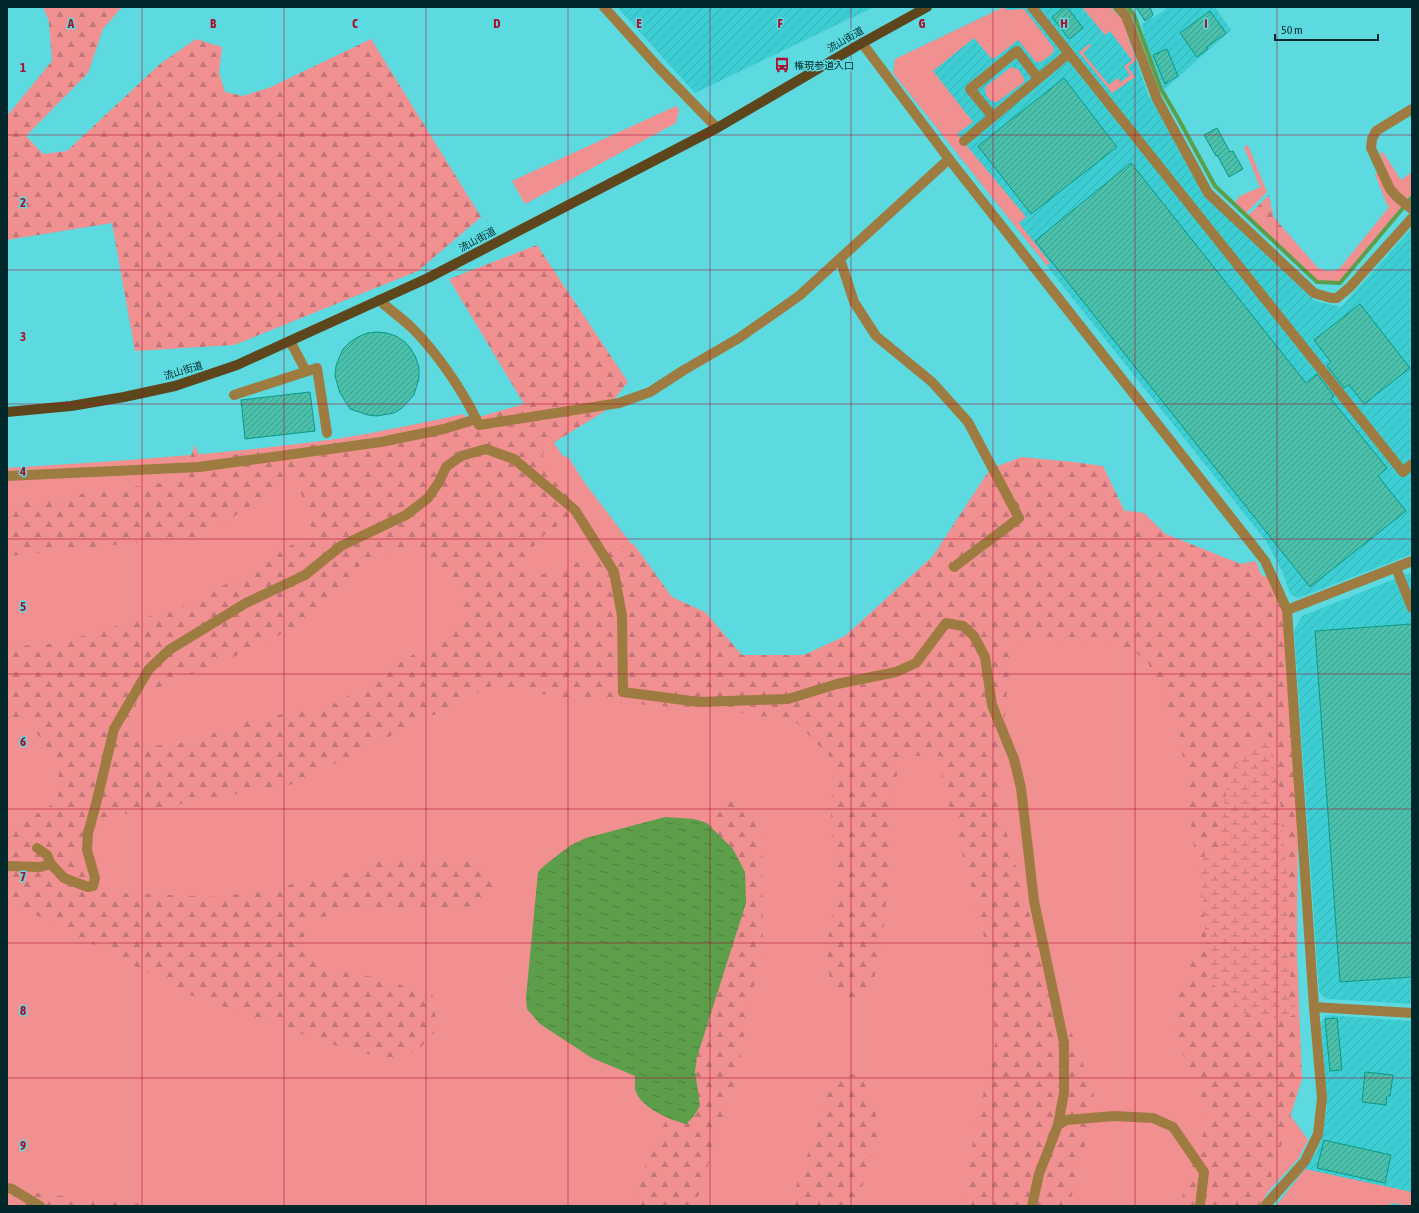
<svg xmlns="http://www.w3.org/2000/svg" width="1419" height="1213" viewBox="0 0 1419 1213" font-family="'Asap Condensed','Noto Sans JP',sans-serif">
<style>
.industrial{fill:url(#industrial-furrows)}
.grass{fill:#f19091}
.forest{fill:url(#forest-firs);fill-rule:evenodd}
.wetland{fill:url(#wetland-marsh)}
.water{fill:url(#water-ripples)}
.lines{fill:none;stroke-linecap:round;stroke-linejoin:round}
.stream{stroke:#5c9e49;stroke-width:4}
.building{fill:url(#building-hatch);stroke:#0a9885}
.minor{stroke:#9e7b40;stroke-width:10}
.major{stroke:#5e461c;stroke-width:10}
.grid{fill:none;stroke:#a91130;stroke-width:1;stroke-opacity:0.55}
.labels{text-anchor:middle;stroke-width:3;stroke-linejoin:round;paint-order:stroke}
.street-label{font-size:10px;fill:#00282a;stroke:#5ddadf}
.poi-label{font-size:10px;fill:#00282a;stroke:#5ddadf;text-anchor:start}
.grid-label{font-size:13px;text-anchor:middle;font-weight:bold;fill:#a91130;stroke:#5ddadf;stroke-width:3;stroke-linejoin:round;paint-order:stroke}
</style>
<defs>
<pattern id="industrial-furrows" width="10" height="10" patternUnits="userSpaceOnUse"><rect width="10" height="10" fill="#3dced4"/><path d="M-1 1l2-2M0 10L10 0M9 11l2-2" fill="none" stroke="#34b1b6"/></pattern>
<pattern id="forest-firs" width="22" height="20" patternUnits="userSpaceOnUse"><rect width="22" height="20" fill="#f19091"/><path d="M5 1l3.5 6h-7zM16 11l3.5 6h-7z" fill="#c17677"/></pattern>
<pattern id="wetland-marsh" width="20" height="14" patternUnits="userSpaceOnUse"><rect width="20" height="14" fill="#f19091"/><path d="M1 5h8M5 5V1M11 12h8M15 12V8" fill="none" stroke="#c17677"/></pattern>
<pattern id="water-ripples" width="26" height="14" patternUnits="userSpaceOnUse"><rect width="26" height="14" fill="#5c9e49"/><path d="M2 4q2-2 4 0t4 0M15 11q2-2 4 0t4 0" fill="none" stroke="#4a813d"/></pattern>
<pattern id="building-hatch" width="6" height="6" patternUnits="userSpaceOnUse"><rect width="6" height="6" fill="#4bc0ab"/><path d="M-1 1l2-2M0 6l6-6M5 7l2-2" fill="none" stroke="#3c9c8b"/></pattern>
</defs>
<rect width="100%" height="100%" fill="#5ddadf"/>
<!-- industrial -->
<g class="industrial">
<path d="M617,7H874L695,93Z"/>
<path d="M1004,7H1110L1122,19L1148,94L1204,195L1315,301L1341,307L1412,228V554L1298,598L1290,594L1282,571L1266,541L893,73L895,59Z"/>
<path d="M1166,7H1215L1231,30L1164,90L1144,37L1142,24L1165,10Z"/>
<path d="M1412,572V1004L1326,999L1319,992L1294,631L1302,616Z"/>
<path d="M1326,1015L1412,1021V1206H1276L1316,1153L1321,1138L1327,1108L1321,1022Z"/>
</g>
<!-- grass -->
<g class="grass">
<path d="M1004,7L1007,10L1024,9L1054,48L1053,53L1041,62H1036L1018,40L995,58H991L974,38L933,71L973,122L957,134L1026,217L1019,223L1050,263L1047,266L893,73L895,59Z"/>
<path d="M1082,7H1110L1122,19L1136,60L1128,67L1135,77L1112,93L1079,52L1090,44L1091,46L1083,53L1109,85L1117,78L1121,82L1130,75L1124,66L1132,60L1110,31L1105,35Z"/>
<path d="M1011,67L1018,69L1024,78V82L997,102L991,101L986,95L985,87Z"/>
<path d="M676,106L679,110L676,123L525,204L512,181Z"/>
<path d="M1248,145L1267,192L1246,213L1235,202L1240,196L1260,187L1244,147Z"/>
<path d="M1383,152L1401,180L1412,172V194L1406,200L1395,190L1380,154Z"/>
<path d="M1378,173L1390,197L1402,207L1340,282L1317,281L1248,215L1253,211L1281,236L1284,229L1318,268L1327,271H1333L1339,269L1389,207L1386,203L1375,174Z"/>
<path d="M464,414L474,432L539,421L563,456L569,458L584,482L649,567L676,645L787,681L1053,501L1144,513L1203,571L1256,561L1275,612L1288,1112L1308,1140L1298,1159L1272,1187L1258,1206H7V468C117,461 227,454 336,439C379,432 422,423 464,414Z"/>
<path d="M1305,1169L1412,1192V1206L1391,1203L1390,1206H1276Z"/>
</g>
<!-- forest -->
<g class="forest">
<path d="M43,7H122L103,29L88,73L26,136L43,154L67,151L160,64L196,39L222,47L219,73L225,92L243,96L271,87L371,39L481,217L418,271L234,345L135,351L112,223L7,240V116L52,61L49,22Z"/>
<path d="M1269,195L1273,216L1284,229L1281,236L1253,211Z"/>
<path d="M537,245L628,382L605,411L545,448L540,465L572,500L569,518L543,536L526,555L531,578L633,543L672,597L705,612L742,655H804L845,636L933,556L990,469L1021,457L1074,462L1103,466L1125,512L1143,525L1246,566L1282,586L1286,664L1298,821L1297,953L1302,1079L1262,1206H1179L1208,1119L1197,1080L1176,1041L1173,1012L1201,938L1197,870L1180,735L1146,658L1108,642L1037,641L1010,642L1009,672L997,799L1037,941L1094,1093L1089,1131L1069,1206H966L965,1185L977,1120L996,1041L986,944L953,817L942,784L941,756H904L893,787L890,866L881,951L869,999L846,1001L830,986L827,944L835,898L831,817L833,760L795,721L741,713L566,698L492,686L293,784L108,817L85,843L77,860L99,892L221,897L337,876L386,858L470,857L486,866L496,883L481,906L338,912L308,922L303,941L329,968L387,980L433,996L437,1030L417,1051L386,1059L334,1045L193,996L7,900V832L58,801L59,764L28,721L7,717V647L59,643L194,603L313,532L296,477L203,536L7,556V500L45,499L182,480L195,445L201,459L298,446L420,434L524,404L449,279ZM408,546L444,570L459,587L463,626L397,664L337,703L245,721L191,742L151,746L132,725L139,691L153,690L262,645L318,613L364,561Z"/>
<path d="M738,799L754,812L762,841L763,942L736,1079L695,1206H632L639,1179L672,1107L711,864V823L725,803Z"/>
<path d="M859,1072L875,1107L878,1135L856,1206H789L814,1137L828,1084Z"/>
<path d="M7,1181L40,1194L166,1206H7Z"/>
</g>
<!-- wetland -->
<path class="wetland" d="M1267,733L1270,740L1273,764L1279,789L1288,891L1287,915L1291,968L1289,996L1297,1009C1294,1023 1265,1019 1253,1016C1248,1015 1243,1012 1238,1010L1231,993L1212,985C1208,958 1205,932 1203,905C1202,884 1199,870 1206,849H1207L1217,858L1219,853L1220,830L1229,773L1245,753L1265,734Z"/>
<!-- water -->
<path class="water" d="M665,817L694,819L707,823L733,849L745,872L746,903L697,1057L695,1071L700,1106L693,1117L686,1124C670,1120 639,1107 635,1089C635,1085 635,1080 635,1076L592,1058L540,1024L527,1009L526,998L538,872L545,865L571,845L586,838Z"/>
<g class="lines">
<!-- stream -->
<g class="stream">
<path d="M1128,7L1134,15L1161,89L1178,118L1215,186L1317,282L1340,283L1403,208"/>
<path d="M1408,202L1412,197"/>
</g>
</g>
<!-- building -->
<g class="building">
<path d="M1064,7H1067L1083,28L1069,39L1052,17Z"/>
<path d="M1136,7H1150L1153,15L1145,21Z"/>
<path d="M1210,11L1226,33L1207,47L1208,49L1197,57L1180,33Z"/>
<path d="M1167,49L1178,76L1165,84L1153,55Z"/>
<path d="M1064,78L1117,147L1031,214L978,146Z"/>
<path d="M1217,128L1230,152L1233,151L1243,169L1229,177L1217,155L1216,156L1204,135Z"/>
<path d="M1131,163L1306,383L1317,374L1334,396L1331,399L1387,468L1378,476L1406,511L1310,587L1035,241Z"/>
<path d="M1360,304L1410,368L1364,404L1349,385L1344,388L1327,366L1331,362L1314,340Z"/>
<path d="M377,332L387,333L396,336L405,342L411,349L416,358L419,368V378L414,395L402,408L394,413L377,416L368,415L350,409L340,393L335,376L336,366L339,358L343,349L350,342L358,337L367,333Z"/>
<path d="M310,392L315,431L245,439L241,400Z"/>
<path d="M1412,624V977L1340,982L1315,631Z"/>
<path d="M1337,1018L1342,1070L1330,1071L1325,1019Z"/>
<path d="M1365,1072L1393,1075L1390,1096H1387L1386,1105L1362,1102Z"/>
<path d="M1324,1140L1391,1155L1385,1183L1317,1168Z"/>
</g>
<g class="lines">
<!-- minor -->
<g class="minor">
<path d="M604,7L658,67L717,128"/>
<path d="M1032,7L1403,472L1412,464"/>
<path d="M1118,7L1126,16L1157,99L1208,193L1314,293L1331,298H1337L1350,287L1412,218"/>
<path d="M862,43L949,159L1265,561L1287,610L1314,1007L1322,1098L1318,1134L1305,1161L1265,1206"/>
<path d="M1412,109L1376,131L1372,139L1371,148L1390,189L1396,196L1412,209"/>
<path d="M993,117L970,89L1017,51L1038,78"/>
<path d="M964,141L1068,54"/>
<path d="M840,259L854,302L876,336L932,382L968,422L1019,518L954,567"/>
<path d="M379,300C389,309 400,317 410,326C436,351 464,392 479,425L619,403L650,392L684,370L739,338L799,296L949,159"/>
<path d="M290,341L306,371"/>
<path d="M234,395L317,368L327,433"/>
<path d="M7,476L199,467L381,442L444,429L476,419"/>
<path d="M1396,568L1412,608"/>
<path d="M1287,610L1412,561"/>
<path d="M37,848L47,855L51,864L64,878L88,887L93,886L95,878L87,850L88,833L96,804L114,729L149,669L169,650L246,603L305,575L341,546L406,515L428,498L439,482L446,467L461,456L486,449L514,459L575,510L614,572L622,616L623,692L699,702L788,699L837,684L896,672L916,663L946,623L963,626L974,636L985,657L992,705L1014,759L1021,788L1034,901L1064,1043V1093L1058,1125"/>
<path d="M7,866L40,867L51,864"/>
<path d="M1314,1007L1412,1013"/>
<path d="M7,1188L12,1189L40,1206"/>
<path d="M1032,1206L1039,1174L1058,1125L1066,1120L1114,1116L1153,1118L1173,1127L1204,1172L1200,1206"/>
</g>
<!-- major -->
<path class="major" d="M7,412L71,406L124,397L175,386L237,365L428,278L717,128L862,43L927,7"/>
</g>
<!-- grid -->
<path class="grid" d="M142,7V1206M284,7V1206M426,7V1206M568,7V1206M710,7V1206M851,7V1206M993,7V1206M1135,7V1206M1277,7V1206M7,135H1412M7,270H1412M7,404H1412M7,539H1412M7,674H1412M7,809H1412M7,943H1412M7,1078H1412"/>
<!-- icons -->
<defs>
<g id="bus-bare" transform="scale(1.2)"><path d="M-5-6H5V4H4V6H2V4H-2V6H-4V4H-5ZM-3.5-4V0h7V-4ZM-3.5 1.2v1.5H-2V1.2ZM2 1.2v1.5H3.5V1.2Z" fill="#a91130" stroke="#5ddadf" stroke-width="2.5" paint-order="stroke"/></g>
</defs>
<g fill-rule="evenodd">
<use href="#bus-bare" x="782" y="65"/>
</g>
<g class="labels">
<!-- street labels -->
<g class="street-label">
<text transform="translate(845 39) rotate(-30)" y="4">流山街道</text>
<text transform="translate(477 239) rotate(-28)" y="4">流山街道</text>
<text transform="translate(183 370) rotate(-17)" y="4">流山街道</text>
</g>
<!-- poi labels -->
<g class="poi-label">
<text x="794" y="69">権現参道入口</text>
</g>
</g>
<g class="grid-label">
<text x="71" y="28">A</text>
<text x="213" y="28">B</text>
<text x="355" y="28">C</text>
<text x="497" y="28">D</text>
<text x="639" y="28">E</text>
<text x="780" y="28">F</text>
<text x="922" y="28">G</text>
<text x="1064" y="28">H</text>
<text x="1206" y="28">I</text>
<text x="23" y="72">1</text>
<text x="23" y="207">2</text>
<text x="23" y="341">3</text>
<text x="23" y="476">4</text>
<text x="23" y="611">5</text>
<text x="23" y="746">6</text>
<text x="23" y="881">7</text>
<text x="23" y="1015">8</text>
<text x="23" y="1150">9</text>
</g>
<!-- border -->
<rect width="1419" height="1213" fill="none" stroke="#00282a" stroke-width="16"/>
<!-- scale -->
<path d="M1275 34v6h103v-6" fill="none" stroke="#00282a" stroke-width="2"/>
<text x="1281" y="34" font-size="12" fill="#00282a" stroke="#5ddadf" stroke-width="3" paint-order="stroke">50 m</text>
</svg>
